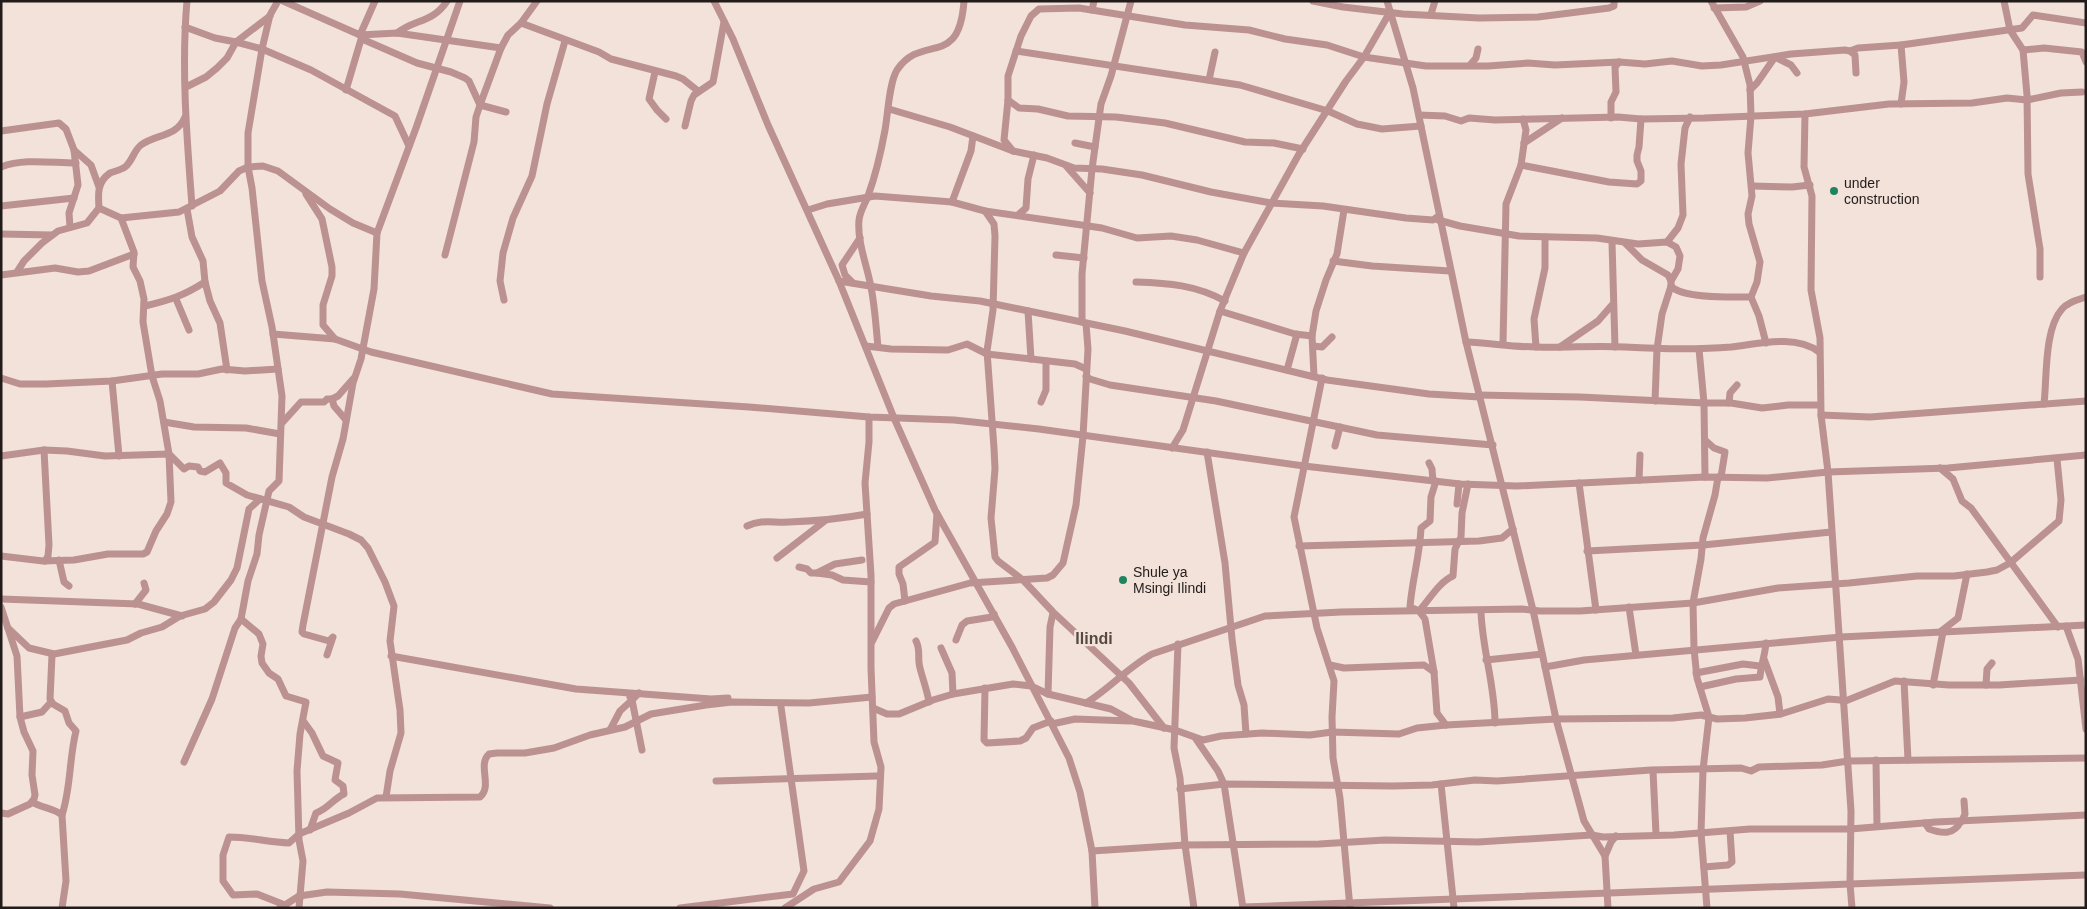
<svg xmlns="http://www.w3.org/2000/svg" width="2087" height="909" viewBox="0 0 2087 909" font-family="Arial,sans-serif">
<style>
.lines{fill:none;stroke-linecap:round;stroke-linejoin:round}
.minor{stroke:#bb928f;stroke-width:7}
.poi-dot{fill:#1e845f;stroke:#f2e2da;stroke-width:2}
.labels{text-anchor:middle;stroke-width:4.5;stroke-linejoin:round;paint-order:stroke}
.poi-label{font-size:14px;fill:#211b19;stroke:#f2e2da;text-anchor:start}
.quarter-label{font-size:16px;font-weight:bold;fill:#564942;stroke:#f2e2da}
</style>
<rect width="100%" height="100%" fill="#f2e2da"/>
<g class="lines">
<!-- minor -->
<g class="minor">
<path d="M187,1C181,68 187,140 192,206"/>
<path d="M278,1L270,15L262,49L248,133V167L252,188L262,281L272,327L282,396L279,481L269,491L259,535L257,554L248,581L241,619L259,634L263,644L261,656L262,663L269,673L278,679L286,696L306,702L300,734L297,771L299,840L303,861L299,908"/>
<path d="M283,1L360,35L397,33L501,48"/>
<path d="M714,1L733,39L768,125L839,281L894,418L935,510L1012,647L1069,758L1080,792L1092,851L1095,908"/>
<path d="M1313,1L1343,7L1403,14L1479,18L1538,17L1609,8L1614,6V1"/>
<path d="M1387,1L1413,88L1466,342L1533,610L1556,719L1584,821L1605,856L1608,908"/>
<path d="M1711,1L1743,57L1750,85L1751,116L1748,153L1752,196L1748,214L1749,224L1760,262L1757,282L1751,297"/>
<path d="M2004,1L2010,30L2023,50L2027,95L2028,174L2040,249V277"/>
<path d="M1714,8L1746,7L1760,1"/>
<path d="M1092,10L1094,1"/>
<path d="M1431,14L1435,1"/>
<path d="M521,23L599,52L611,59L676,76L683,79L698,91"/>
<path d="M185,27L215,38L236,42L262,49L311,70L395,116L409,146"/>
<path d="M397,33C414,19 433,23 447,1"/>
<path d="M360,35L375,1"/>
<path d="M362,39L417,63L451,72L465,78L469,81L480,105L506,112"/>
<path d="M2023,50L2044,48L2082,52L2086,62"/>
<path d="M1016,51L1240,85L1328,111L1357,124L1382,129L1421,126"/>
<path d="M1850,51L1858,48L1901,45L2022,28L2033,15L2086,23"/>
<path d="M1470,65L1476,58L1478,49"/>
<path d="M655,72L649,99L657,110L666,119"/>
<path d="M1209,80L1215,52"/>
<path d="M186,87L206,77L217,68L227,58L236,42L270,16"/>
<path d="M346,90L362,36"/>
<path d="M1750,90L1757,83L1775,57L1791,65L1797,73"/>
<path d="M1008,100L1019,108L1038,109L1068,116L1116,117L1165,123L1245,142L1274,143L1303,149"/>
<path d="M1901,104L1904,82L1901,45"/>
<path d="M889,109L950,127L1013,151L1047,158L1074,168L1102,169L1142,175L1211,192L1271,203L1323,206L1406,218L1433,220L1437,217L1438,220L1460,226L1519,236L1597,238L1638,244L1667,242L1676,247L1680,256L1678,269L1671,281"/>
<path d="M1805,114L1804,167L1812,196L1811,290L1820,338L1821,415L1828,472L1851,811L1850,884L1852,908"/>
<path d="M1419,115L1445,116L1461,121L1469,118L1495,120L1618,117L1641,119L1704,118L1805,114L1889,104L1972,103L2007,98L2027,100L2061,93L2082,92"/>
<path d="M1611,118V102L1616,92L1615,67L1619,62"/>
<path d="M685,126L691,101L694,95L713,82L724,22"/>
<path d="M1,131L59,123L66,129L74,150L91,165L99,187"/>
<path d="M1075,143L1095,147"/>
<path d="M1524,143L1562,118"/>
<path d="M1013,151L1004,140L1008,100V76L1021,36L1031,16L1039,9L1079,8L1185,25L1249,30L1285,39L1327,45L1364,57L1426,66H1488L1528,63L1555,65L1619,62L1645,64L1672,61L1702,66L1721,65L1791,54L1845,50L1850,51L1855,55L1856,73"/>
<path d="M1521,165L1609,182L1637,184L1641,181V171L1637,161V155L1639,147L1641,119"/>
<path d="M1,167C24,158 51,163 76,163"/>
<path d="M1067,167L1090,193"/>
<path d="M1752,186L1792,187L1810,185"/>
<path d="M306,194L322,219L332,267V276L323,305V325L335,339"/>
<path d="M952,202L971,151L973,136"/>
<path d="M1,206L74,198"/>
<path d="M187,209L192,237L203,261L205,282L210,301L220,323L227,370"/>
<path d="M808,210L827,204L875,196L952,202L985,211L1102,228L1137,238L1171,236L1197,240L1244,253"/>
<path d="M985,211L994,224L995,236L993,310L987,351L994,448L995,469L991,518L995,557L998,561L1023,580L1053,612L1129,683L1164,728"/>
<path d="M1018,215L1026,208L1028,179L1034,155"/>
<path d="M121,218L179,212L220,191L239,171L248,167L263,166L278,171L330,209L353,223L377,233"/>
<path d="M70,227L69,213L78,185L74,150"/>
<path d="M1,234L52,235"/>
<path d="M1612,242L1615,347"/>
<path d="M1667,242L1678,228L1683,215L1681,164L1685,128L1690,117"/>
<path d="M1625,243L1642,260L1668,275L1671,281V286L1662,314L1657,349L1655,401"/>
<path d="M445,255L474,142L476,117L480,105L501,48L508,35L521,23L537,1"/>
<path d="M1056,255L1084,258"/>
<path d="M1333,261L1372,266L1450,271"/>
<path d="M20,272H17L24,261L42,243L58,231L87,223L99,208C98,194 97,182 110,173C115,171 121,170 125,167C132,162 134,150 141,145C156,134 177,137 185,117"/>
<path d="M1,275L55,268L78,272L89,271L134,254"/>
<path d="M839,281L931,296L980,301L1125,331L1327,380L1429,394L1480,397"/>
<path d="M1136,282C1168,283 1196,285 1225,301"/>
<path d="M853,283L845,275L842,265L860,238"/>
<path d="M1671,286C1682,299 1734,297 1751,297L1759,316L1766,343"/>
<path d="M176,299L189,330"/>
<path d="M504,300L500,281L503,253L513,218L532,176L547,104L565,41"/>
<path d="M145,306C170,300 183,296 205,282"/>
<path d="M1028,311L1031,359"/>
<path d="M1220,311L1295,334L1312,336"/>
<path d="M1082,322V274L1092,169L1101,104L1111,76L1131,1"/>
<path d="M273,334L335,339L371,352L552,394L749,407L869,417L954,420L1039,429L1304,466L1460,484L1517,486L1705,477L1767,478L1828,472L1948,468L2086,455"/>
<path d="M1466,342C1490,343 1514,347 1537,347C1567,348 1596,345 1625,347C1660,349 1695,350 1731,347C1758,344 1796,334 1819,352"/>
<path d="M1503,344L1506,204L1521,165L1526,130L1523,119"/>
<path d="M866,346L891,349L948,350L967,344L987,354L1075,364L1086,369"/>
<path d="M1313,346L1322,347L1332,337"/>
<path d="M878,347C876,327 875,307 871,287C867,265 857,242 859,220C860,211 865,204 868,196C876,174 881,152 885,130C888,114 889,83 897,70C923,32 959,70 964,1"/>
<path d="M1536,347L1534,319L1545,268V237"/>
<path d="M1560,347L1598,321L1612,305"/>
<path d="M1699,349L1704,403L1705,477"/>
<path d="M1287,370L1297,334"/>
<path d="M1086,376L1090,379L1110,385L1216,401L1377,435L1493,445"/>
<path d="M1314,376L1312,336L1316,311L1326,280L1337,254L1344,210"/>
<path d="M1,378L20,384H46L112,381L162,374H198L222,369L245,371L278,369"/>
<path d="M1322,378L1294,517L1317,628L1334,681L1332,717L1333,758L1340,798L1350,908"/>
<path d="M112,381L119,456"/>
<path d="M1479,395L1580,397L1704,403H1731L1762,408L1788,405H1820"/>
<path d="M332,399L338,396L353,379"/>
<path d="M1041,402L1046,390V361"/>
<path d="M1729,403L1730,393L1737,385"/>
<path d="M2044,404C2047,378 2044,329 2062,309C2068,302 2077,300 2086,297"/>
<path d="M1821,415L1870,417L2086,401"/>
<path d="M164,422L194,427L246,428L280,434"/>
<path d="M282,423L301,402H324L327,399H332L334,406L346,420"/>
<path d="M1705,440L1714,448L1725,452L1721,477"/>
<path d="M1335,446L1340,427"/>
<path d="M1172,448L1183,430L1220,311L1244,253L1299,154L1346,81L1364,57L1390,12"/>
<path d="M44,450L49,545L48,556L45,561"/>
<path d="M1207,452L1225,563L1232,639L1238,685L1244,705L1246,734"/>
<path d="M1,456L44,450L67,451L105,456L169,454L184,469L189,466L198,467L200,471L205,472L220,463L226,473V483L247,495L289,507L304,517L349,534L361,540L368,548L385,582L394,606L390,641L400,710L401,733L390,771L386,797"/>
<path d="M1429,463L1432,469L1433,481"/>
<path d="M1940,468L1953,479L1962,501L1971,508L2058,627"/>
<path d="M1639,480L1640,455"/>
<path d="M1436,481L1431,497L1430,521L1421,528C1420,555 1412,580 1410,607L1419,611L1425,619L1434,672L1437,713L1446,725"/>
<path d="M1579,483L1596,610"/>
<path d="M1457,504L1459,484"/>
<path d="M747,526C762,519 773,523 789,522C815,521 840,519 867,514"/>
<path d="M1299,546L1479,541L1502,538L1513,529"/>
<path d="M1587,551L1703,545L1831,532"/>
<path d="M1,556L43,561L74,560L108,554H143L147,552L156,531L167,514L171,502L169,454L160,401L152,376L143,322L144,299L140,281L133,267L134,252L121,218L99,208"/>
<path d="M777,558L826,520"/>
<path d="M59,560L64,582L69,586"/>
<path d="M799,567L807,569L811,573H817L835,564L862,560"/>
<path d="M817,573L832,575L843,580L871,582"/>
<path d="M1,599L138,604L182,616"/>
<path d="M905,601L903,584L899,574V567L935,542L937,514"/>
<path d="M135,604L146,590L144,583"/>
<path d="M1,607L17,656L20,717L24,732L33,751L32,775L35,795L34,799L30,804L8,814L1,813"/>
<path d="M1629,607L1636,655"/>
<path d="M1419,611C1430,599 1439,582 1453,576L1455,549L1461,537L1462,513L1468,484"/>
<path d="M1481,611C1482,649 1495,685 1495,723"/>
<path d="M2066,626L2078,659L2086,729"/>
<path d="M8,628L29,648L54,654L127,640L141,633L162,627L180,616L205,609L214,602L231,580L237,568L249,509L260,499"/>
<path d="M1940,632L1958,618L1967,574"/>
<path d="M956,640L962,625L967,621L992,617L994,614"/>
<path d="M916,641C921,650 917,658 920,668C923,680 927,690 929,702"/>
<path d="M872,642L889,608L894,604L970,583L1047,578L1053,575L1063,563L1076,505L1083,436L1088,349L1086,324"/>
<path d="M1178,644L1174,748L1180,778L1185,845L1194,908"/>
<path d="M941,648L952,673L953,694"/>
<path d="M52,655L50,699L53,704L65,711L69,723L76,731C69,759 71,788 62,815"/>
<path d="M327,655L333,637L329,641L304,634L302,632L303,625L332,477L343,439L353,383L361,359L374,289L377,233L416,128L460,1"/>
<path d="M391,656L576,689L711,699L728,698"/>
<path d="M1764,659L1778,697L1780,714"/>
<path d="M1486,660L1542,654"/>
<path d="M1330,665L1344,668L1424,665L1434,672"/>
<path d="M1545,667L1584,660L1841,637L2086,625"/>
<path d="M1696,673L1743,664L1760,666"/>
<path d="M1904,681L1908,760"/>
<path d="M1933,685L1943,632"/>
<path d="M1986,685L1987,669L1992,663"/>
<path d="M1700,687L1736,679L1760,677C1761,665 1765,655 1766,643"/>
<path d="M985,688L984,740L987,743L1020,741L1026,738L1033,728L1051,721"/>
<path d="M639,693L632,700L642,750"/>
<path d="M1048,694L1050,627L1053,613"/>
<path d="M1086,703C1109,689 1127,668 1152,654L1265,616L1341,612L1522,609L1540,611H1580L1693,603L1778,588L1849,583L1917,576H1954L1987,572L1997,570L2010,563L2059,521L2061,500L2057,459"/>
<path d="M873,708L887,714H899L933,700L953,694L1013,684L1031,686L1048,694L1111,709L1133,721L1175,730L1203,740L1221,736L1262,733L1310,735L1332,732L1399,734L1417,728L1446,725L1556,719L1673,718L1701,715L1717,719L1745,718L1781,714L1828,699L1841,700L1843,702L1895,681L1949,685H1999L2081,680"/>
<path d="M20,717L42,712L51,702"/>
<path d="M304,722L312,733L323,756L338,763L335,780L343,786L344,794C333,799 328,809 316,813L310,830"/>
<path d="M1052,724L1075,719L1130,721"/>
<path d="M610,730L620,711L632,700L630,697"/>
<path d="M1196,739L1218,771L1224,784L1243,908"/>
<path d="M1876,760L1877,826"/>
<path d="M184,762L212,699L235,628L241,619"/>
<path d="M1653,771L1656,834"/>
<path d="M716,781L877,776"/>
<path d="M1441,784L1454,908"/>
<path d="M1180,789L1224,784L1392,786L1432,785L1475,780L1497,781L1651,770L1741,768L1751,771L1759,767L1822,765L1848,761L2086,758"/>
<path d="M32,802C42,808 54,808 62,815L66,881L62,908"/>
<path d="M1962,821L1965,814L1964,801"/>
<path d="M1925,823L1929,829C1943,834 1954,835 1961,821"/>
<path d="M1092,851L1185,845L1319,844L1385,840L1478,842L1592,835L1603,837L1674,835L1750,829H1850L1936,822L2086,815"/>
<path d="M1605,856L1611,842L1616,836"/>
<path d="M1704,867L1728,865L1732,862L1730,831"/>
<path d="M285,905L299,896L327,892L400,894L550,908"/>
<path d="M1243,907L2086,875"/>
<path d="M280,908L285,905L257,894L233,895L223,881V855L229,837C249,837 268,842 289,843L299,834L349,813L377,798L480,797C493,786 477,765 489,754L497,753H525L554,748L590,735L625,727L651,714L706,705L732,702L809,703L872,697"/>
<path d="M680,908L793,894L804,871L781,707"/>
<path d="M785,908L814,889L839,882L870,841L879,809L881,767L874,742L871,668V575L865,483L869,442V417"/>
<path d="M1707,908L1701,833L1703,770L1709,717L1697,678L1694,649L1693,603L1701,559L1703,538L1715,495L1718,477"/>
</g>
</g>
<!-- markers -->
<g class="poi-dot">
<circle cx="1834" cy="191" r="5"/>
<circle cx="1123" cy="580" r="5"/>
</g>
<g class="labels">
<!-- poi labels -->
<g class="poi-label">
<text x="1844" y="188">under<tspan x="1844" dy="16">construction</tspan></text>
<text x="1133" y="577">Shule ya<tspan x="1133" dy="16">Msingi Ilindi</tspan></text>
</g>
<!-- quarter labels -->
<g class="quarter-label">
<text x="1094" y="644">Ilindi</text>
</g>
</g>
<!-- border -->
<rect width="2087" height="909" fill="none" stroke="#211b19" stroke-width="5"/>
</svg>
